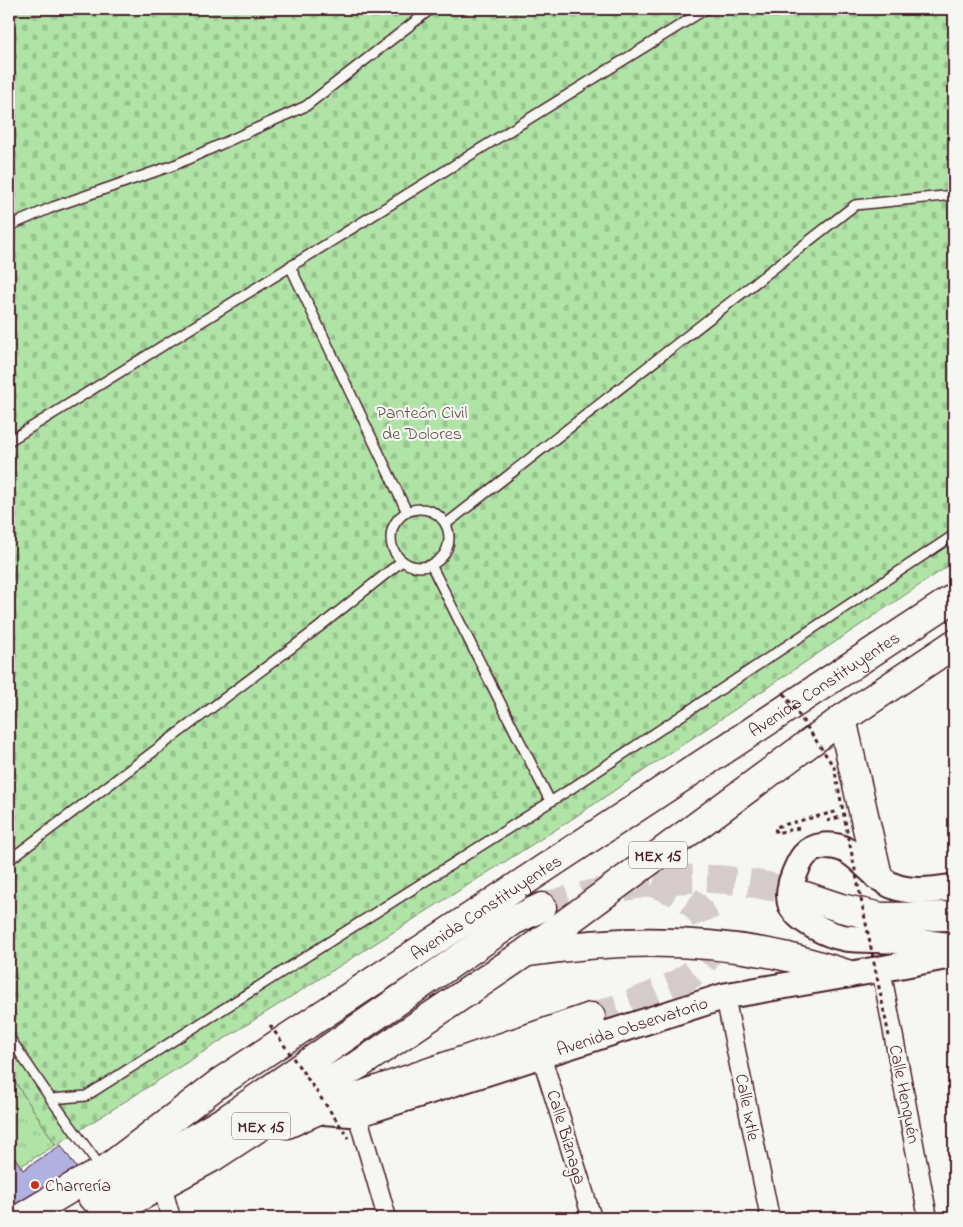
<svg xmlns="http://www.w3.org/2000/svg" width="963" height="1227" viewBox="0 0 963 1227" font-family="'Indie Flower',sans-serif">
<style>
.grass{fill:url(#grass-tufts);stroke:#7c8268}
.cemetery{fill:url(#cemetery-stones);stroke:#7c8268}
.building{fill:#b0b0e1;stroke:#4a1f2b}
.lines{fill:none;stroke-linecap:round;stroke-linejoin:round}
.trunk-tunnel{stroke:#d4cbca;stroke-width:28;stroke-dasharray:28 14;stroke-linecap:butt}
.service-casing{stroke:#4a1f2b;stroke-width:12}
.minor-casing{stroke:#4a1f2b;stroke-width:21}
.secondary-casing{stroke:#4a1f2b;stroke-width:29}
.trunk-casing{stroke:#4a1f2b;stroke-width:31}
.path{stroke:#4a1f2b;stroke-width:3;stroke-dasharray:4 4;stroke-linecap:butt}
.service{stroke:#f6f6f2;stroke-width:9}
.minor{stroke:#f6f6f2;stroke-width:18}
.secondary{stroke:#f6f6f2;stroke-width:25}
.trunk{stroke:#f6f6f2;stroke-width:28}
.path-bridge{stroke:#4a1f2b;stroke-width:3;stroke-dasharray:4 4;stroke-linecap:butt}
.poi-dot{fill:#c8321e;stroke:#f6f6f2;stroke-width:2}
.labels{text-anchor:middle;stroke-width:4.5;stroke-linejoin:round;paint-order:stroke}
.shield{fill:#f6f6f2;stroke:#7e6067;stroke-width:1}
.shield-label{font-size:16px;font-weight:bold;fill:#4a1f2b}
.park-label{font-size:18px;fill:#63504a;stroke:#f6f6f2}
.street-label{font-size:18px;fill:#4a1f2b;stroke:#f6f6f2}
.poi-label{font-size:18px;fill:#4a1f2b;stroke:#f6f6f2;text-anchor:start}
</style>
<defs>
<pattern id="grass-tufts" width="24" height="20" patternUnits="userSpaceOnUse" patternTransform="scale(1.25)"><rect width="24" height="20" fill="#afe4a6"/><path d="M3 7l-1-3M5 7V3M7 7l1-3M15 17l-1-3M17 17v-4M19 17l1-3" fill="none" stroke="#98c38f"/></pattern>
<pattern id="cemetery-stones" width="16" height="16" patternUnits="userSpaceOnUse" patternTransform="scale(1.25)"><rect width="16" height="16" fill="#afe4a6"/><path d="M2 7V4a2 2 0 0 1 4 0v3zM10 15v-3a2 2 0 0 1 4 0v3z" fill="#98c38f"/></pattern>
</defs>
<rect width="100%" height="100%" fill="#f6f6f2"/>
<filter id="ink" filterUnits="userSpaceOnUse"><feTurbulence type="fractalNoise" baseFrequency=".02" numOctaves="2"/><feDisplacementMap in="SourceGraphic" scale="10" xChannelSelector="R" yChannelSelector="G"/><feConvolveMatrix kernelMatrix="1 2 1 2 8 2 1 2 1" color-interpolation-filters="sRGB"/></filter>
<g filter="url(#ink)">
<!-- grass -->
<path class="grass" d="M9,1072L56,1145L9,1173Z"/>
<!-- cemetery -->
<path class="cemetery" d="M9,9H954V562L563,825L56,1145L9,1072Z"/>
<!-- building -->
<path class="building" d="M61,1145L80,1173L9,1218V1149L23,1170Z"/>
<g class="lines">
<!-- trunk-tunnel -->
<g class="trunk-tunnel">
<path d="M542,907C590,893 639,882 688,879C725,877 771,885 805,896"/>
<path d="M591,1017C622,1006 682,990 702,964C710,954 710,939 707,927C701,901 675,891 653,883"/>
</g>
<!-- service casing -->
<g class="service-casing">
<g id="service">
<path d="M9,226L53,207L177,164L306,106L431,9"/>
<path d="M290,266L407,512"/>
<path d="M9,441L706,9"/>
<circle cx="420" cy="538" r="29"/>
<path d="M446,524L855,205L954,195"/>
<path d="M431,565L550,801"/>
<path d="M9,860L318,628L402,561"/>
<path d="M9,1037L51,1099L86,1096L572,788L954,535"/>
<path d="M51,1099L102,1169"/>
</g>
</g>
<!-- minor casing -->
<g class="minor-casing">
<g id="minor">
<path d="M881,969L928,1218"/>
<path d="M725,996L770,1218"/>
<path d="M541,1055L592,1218"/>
<path d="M357,1114L387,1218"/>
<path d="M162,1186L171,1218"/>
</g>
</g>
<!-- secondary casing -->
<g class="secondary-casing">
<g id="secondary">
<path d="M954,887C934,890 910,894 891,885C866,873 855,843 824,846C805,848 800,860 794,875C790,884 788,896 791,905C798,921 828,935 845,938C863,940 883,939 901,941C919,942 937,944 954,946"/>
<path id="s1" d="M316,1111L357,1114L725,996L881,969L954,955"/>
</g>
</g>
<!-- trunk casing -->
<g class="trunk-casing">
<g id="trunk">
<path d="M842,719L878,876"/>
<path d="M805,896L841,908L881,917L954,916"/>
<path d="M529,952C614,939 703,938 788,957C808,962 828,968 847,974"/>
<path d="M287,1124L316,1111L591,1017"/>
<path d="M92,1197L116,1184L227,1119L513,921L542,907"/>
<path id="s2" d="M21,1218L76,1185L104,1171L219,1083L954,598"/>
<path d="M100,1218L213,1157L328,1082L360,1064L525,953L842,719L954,644"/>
</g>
</g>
<!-- path -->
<g class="path">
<path d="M827,821L840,817"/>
<path d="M799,828L776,833L775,827L839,811"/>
</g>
<!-- service -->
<use href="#service" class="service"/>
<!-- minor -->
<use href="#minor" class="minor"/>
<!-- secondary -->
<use href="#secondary" class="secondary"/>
<!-- trunk -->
<use href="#trunk" class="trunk"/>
<!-- path-bridge -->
<g class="path-bridge">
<path d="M784,693L834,767L889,1036"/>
<path d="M270,1025L349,1138"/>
</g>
</g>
</g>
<!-- markers -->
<circle class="poi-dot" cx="35" cy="1185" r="5"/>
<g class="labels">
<!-- shield labels -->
<g class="shield">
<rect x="629" y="841.5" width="58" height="27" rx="4"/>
<rect x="232" y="1112.5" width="58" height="27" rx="4"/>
</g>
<g class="shield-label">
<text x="658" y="861">MEX 15</text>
<text x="261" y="1132">MEX 15</text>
</g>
<!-- park labels -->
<g class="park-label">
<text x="422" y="418">Panteón Civil<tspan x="422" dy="21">de Dolores</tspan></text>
</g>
<!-- street labels -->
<g class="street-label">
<text dy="6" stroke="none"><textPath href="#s2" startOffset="965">Avenida Constituyentes</textPath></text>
<text dy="6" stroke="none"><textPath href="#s2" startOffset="560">Avenida Constituyentes</textPath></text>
<text dy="6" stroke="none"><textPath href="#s1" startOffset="330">Avenida Observatorio</textPath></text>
<text transform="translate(905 1094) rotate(79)" y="6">Calle Henquén</text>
<text transform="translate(748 1107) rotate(79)" y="6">Calle Ixtle</text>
<text transform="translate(567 1137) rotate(73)" y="6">Calle Biznaga</text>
</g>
<!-- poi labels -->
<g class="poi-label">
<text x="45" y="1191">Charrería</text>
</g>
</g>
<!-- margin -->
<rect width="963" height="1227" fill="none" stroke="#f6f6f2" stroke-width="30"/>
<rect x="15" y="15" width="933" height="1197" fill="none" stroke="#4a1f2b" stroke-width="2" filter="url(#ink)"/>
</svg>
